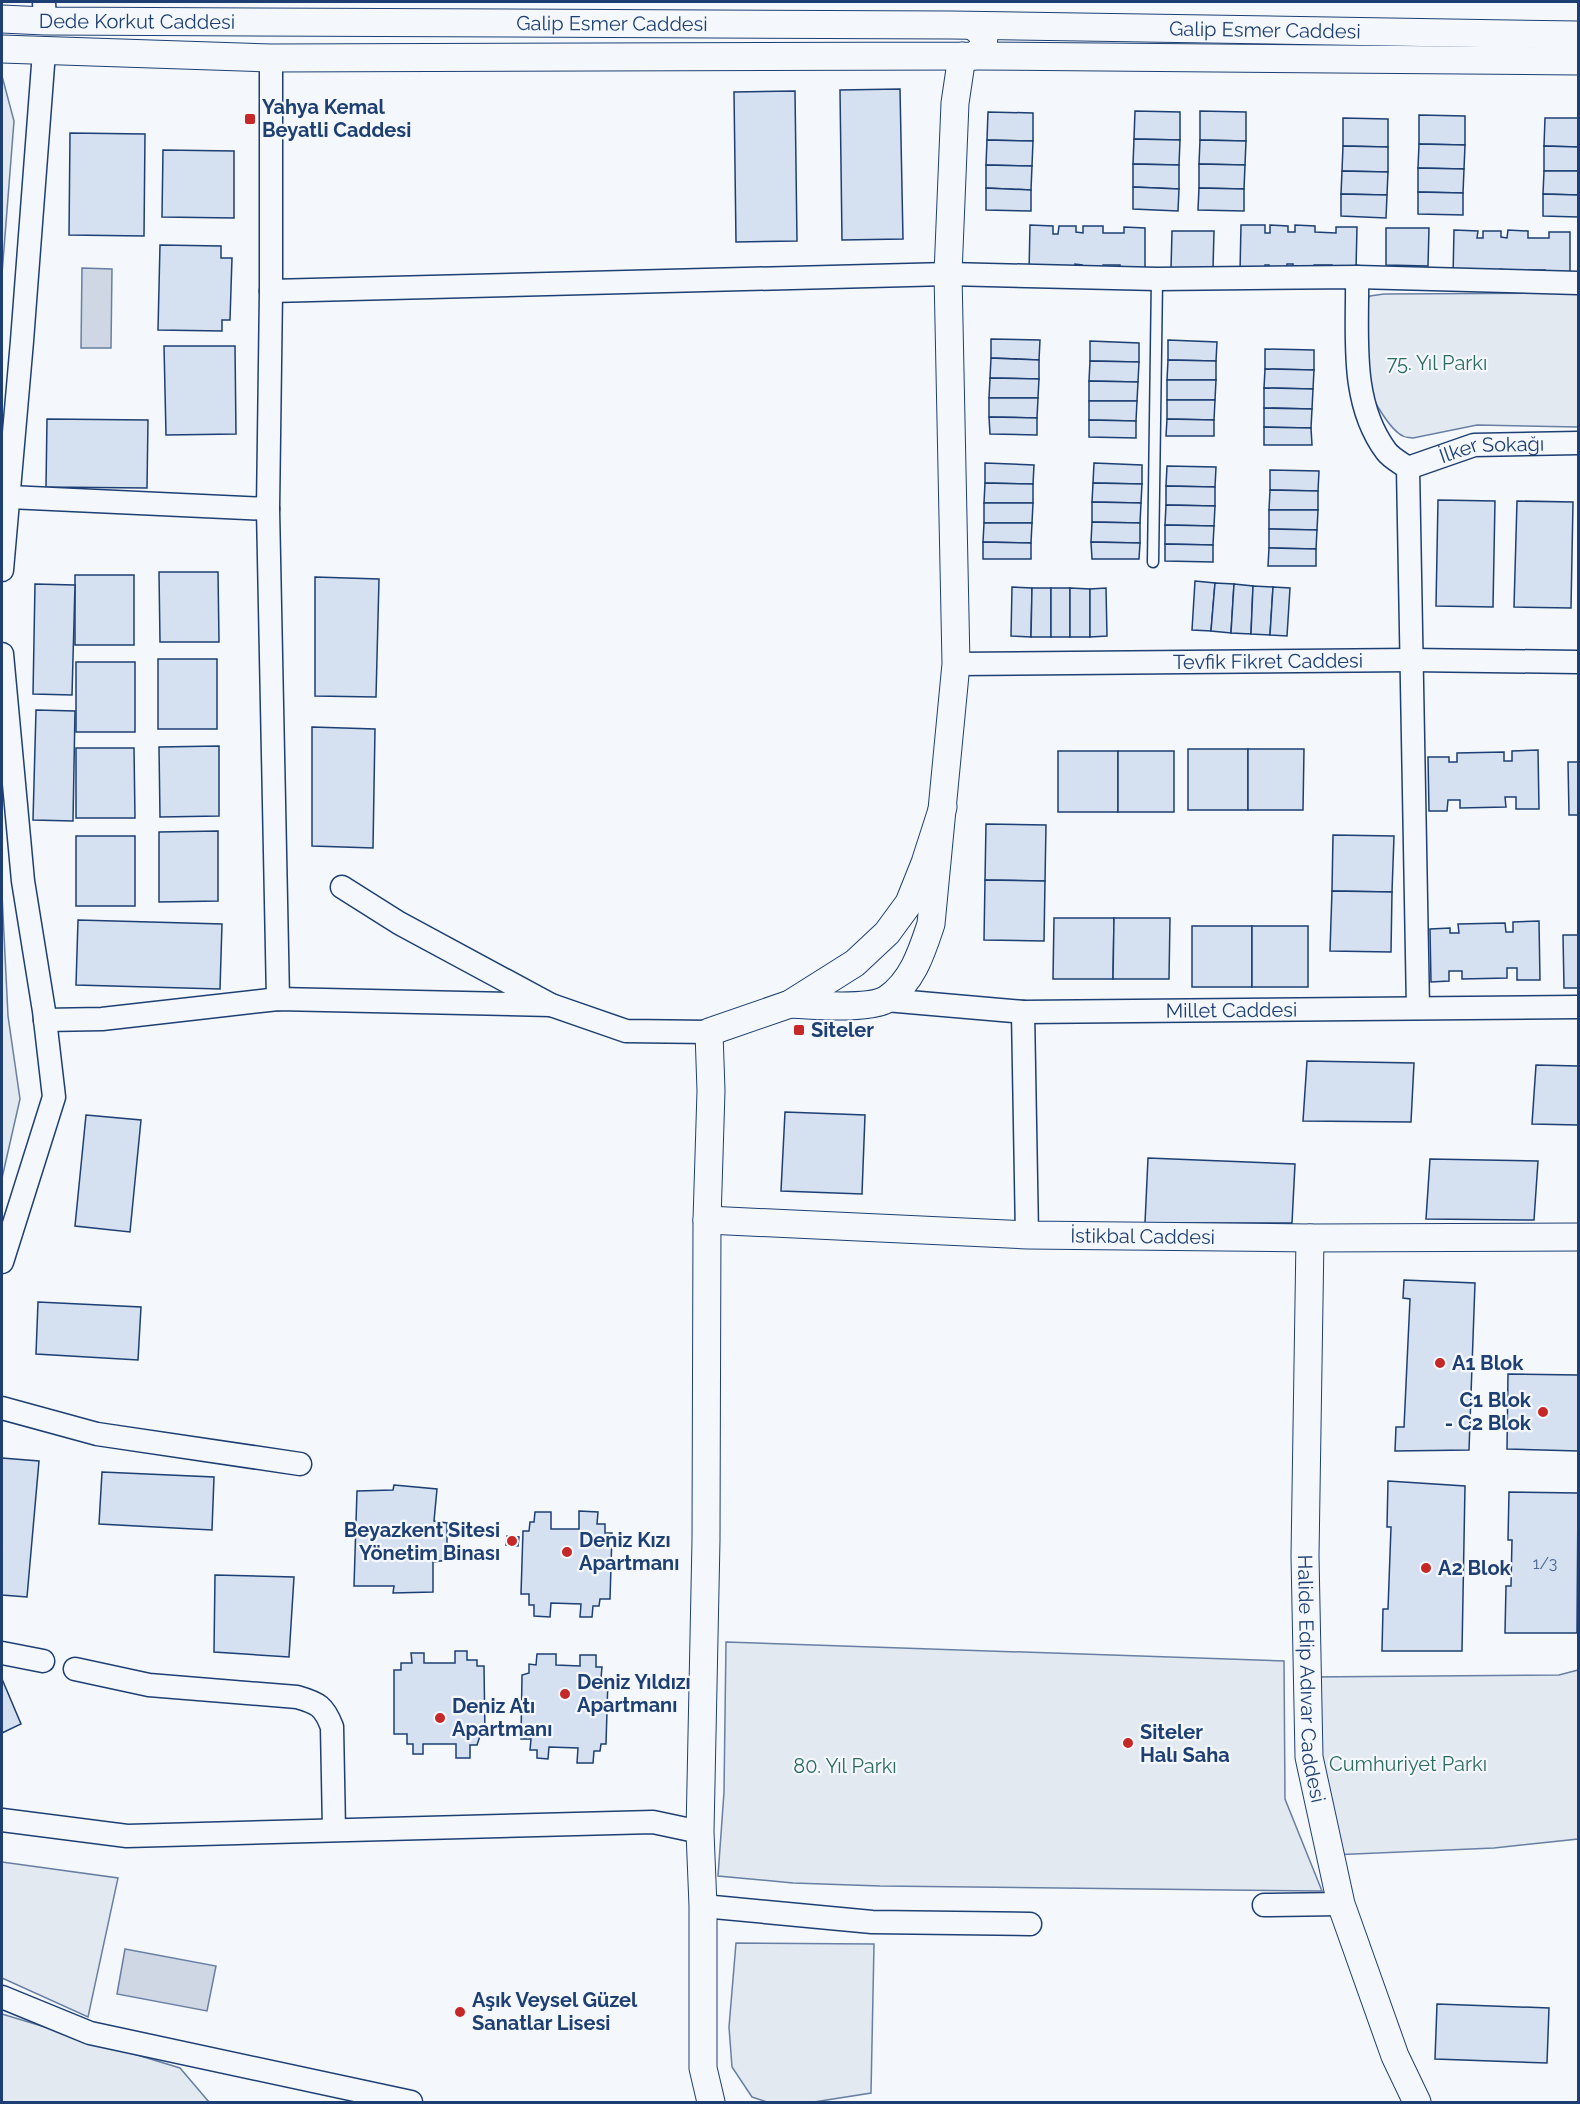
<svg xmlns="http://www.w3.org/2000/svg" width="1580" height="2104" viewBox="0 0 1580 2104" font-family="Raleway,sans-serif">
<style>
.green{fill:#e3e9f0;stroke:#687fa3;stroke-width:1.5}
.water{fill:#cfd7e4;stroke:#687fa3;stroke-width:1.5}
.building{fill:#d5e0f0;stroke:#1d3f73;stroke-width:1.5}
.lines{fill:none;stroke-linecap:round;stroke-linejoin:round}
.service-casing{stroke:#1d3f73;stroke-width:13}
.minor-casing{stroke:#1d3f73;stroke-width:25}
.tertiary-casing{stroke:#1d3f73;stroke-width:29}
.service{stroke:#f4f7fb;stroke-width:10}
.minor{stroke:#f4f7fb;stroke-width:22}
.tertiary{stroke:#f4f7fb;stroke-width:27}
.poi-dot{fill:#c62828;stroke:#f4f7fb;stroke-width:2}
.labels{text-anchor:middle;stroke-width:4.5;stroke-linejoin:round;paint-order:stroke}
.number-label{font-size:16px;fill:#4b6792}
.street-label{font-size:20px;fill:#1d3f73;stroke:#f4f7fb}
.poi-label{font-size:20px;font-weight:bold;fill:#1d3f73;stroke:#f4f7fb;text-anchor:start}
.park-label{font-size:20px;fill:#2c6c60;stroke:#f4f7fb}
</style>
<rect width="100%" height="100%" fill="#f4f7fb"/>
<!-- green -->
<g class="green">
<path d="M2,76L14,121L2,274Z"/>
<path d="M1578,293V427L1477,425L1413,438C1409,437 1406,438 1403,436C1391,431 1373,401 1369,388L1367,300L1370,296L1384,294Z"/>
<path d="M2,894L8,1016L20,1099L2,1178Z"/>
<path d="M726,1642L1284,1661L1285,1799L1322,1891L880,1886L793,1883L718,1876L724,1792Z"/>
<path d="M1578,1670V1839L1494,1848L1331,1855L1308,1677L1559,1675Z"/>
<path d="M2,1862L118,1878L88,2017L2,1978Z"/>
<path d="M736,1943L874,1944L871,2093L814,2102H767L752,2097L732,2067L729,2027Z"/>
<path d="M2,2014L180,2068L209,2102H212H2Z"/>
</g>
<!-- water -->
<g class="water">
<path d="M82,268L112,269L111,348H81Z"/>
<path d="M125,1949L216,1966L207,2011L117,1994Z"/>
</g>
<!-- building -->
<g class="building">
<path d="M900,89L903,239L842,240L840,90Z"/>
<path d="M795,91L797,241L736,242L734,92Z"/>
<path d="M1135,111L1180,112V140L1134,139Z"/>
<path d="M1200,111L1246,112V141L1200,140Z"/>
<path d="M988,112L1033,113V141L987,140Z"/>
<path d="M1419,115L1465,116V145L1419,144Z"/>
<path d="M1343,118L1388,119V147L1343,146Z"/>
<path d="M1545,118H1578V147L1544,146Z"/>
<path d="M70,133L145,134L144,236L69,235Z"/>
<path d="M1134,139L1180,140L1179,165L1133,164Z"/>
<path d="M987,140L1033,141L1032,166L986,165Z"/>
<path d="M1200,140L1246,141L1245,165L1199,164Z"/>
<path d="M1419,144L1465,145L1464,169L1418,168Z"/>
<path d="M1343,146L1388,147V172L1342,171Z"/>
<path d="M1544,146L1578,147V171H1544Z"/>
<path d="M163,150L234,151V218L162,217Z"/>
<path d="M1133,164L1179,165V189L1133,187Z"/>
<path d="M1199,164L1245,165L1244,189L1199,188Z"/>
<path d="M986,165L1032,166L1031,190L986,188Z"/>
<path d="M1418,168L1464,169L1463,193L1418,192Z"/>
<path d="M1342,171L1388,172L1387,195L1341,194Z"/>
<path d="M1544,171H1578V195L1543,194Z"/>
<path d="M1133,187L1179,189L1178,211L1133,209Z"/>
<path d="M986,188L1031,190V211L986,210Z"/>
<path d="M1199,188L1244,189V211L1198,210Z"/>
<path d="M1418,192L1463,193V215L1418,214Z"/>
<path d="M1341,194L1387,195L1386,218L1341,216Z"/>
<path d="M1543,194L1578,195V217L1543,216Z"/>
<path d="M1030,225L1053,226V234H1058L1059,226H1076V232L1083,233V226H1103V233H1124V227L1145,228V271H1120V265H1103L1101,272L1081,271L1082,265L1075,264V272H1057L1058,265L1029,273Z"/>
<path d="M1241,225H1265V233H1270V225L1288,226V232H1295V225L1315,226V232L1336,233V227H1357L1356,270H1332V265H1314L1312,271H1293V264H1287V271H1269V265H1265V273L1240,272Z"/>
<path d="M1386,228H1429L1428,266L1386,265Z"/>
<path d="M1454,230L1478,231L1477,238H1483V231H1501V237L1507,238L1508,230L1528,231V238H1549V232H1570V276L1545,275V270H1528L1525,276H1506L1507,270L1500,269V277H1453Z"/>
<path d="M1172,231H1214L1213,269H1171Z"/>
<path d="M160,245L221,246V258H232L230,320H222V331L158,330Z"/>
<path d="M991,339L1040,340L1039,360L991,358Z"/>
<path d="M1168,340L1217,342L1216,361L1168,360Z"/>
<path d="M1090,341L1139,343V362L1090,361Z"/>
<path d="M164,346H235L236,434L166,435Z"/>
<path d="M1265,349L1314,350V370L1265,369Z"/>
<path d="M991,358L1039,360V379L990,378Z"/>
<path d="M1168,360L1216,361V380H1167Z"/>
<path d="M1090,361L1139,362L1138,382L1089,381Z"/>
<path d="M1265,369L1314,370L1313,389L1264,388Z"/>
<path d="M990,378L1039,379L1038,398H989Z"/>
<path d="M1167,380H1216L1215,400H1167Z"/>
<path d="M1089,381L1138,382L1137,401H1089Z"/>
<path d="M1264,388L1313,389L1312,409L1264,408Z"/>
<path d="M989,398H1038L1037,418L989,417Z"/>
<path d="M1167,400H1215L1214,420L1167,419Z"/>
<path d="M1089,401H1137L1136,421L1089,420Z"/>
<path d="M1264,408L1312,409L1311,428L1264,427Z"/>
<path d="M989,417L1037,418V435L990,434Z"/>
<path d="M47,419L148,420L147,488L46,487Z"/>
<path d="M1167,419L1214,420V436H1166Z"/>
<path d="M1089,420L1136,421V438L1089,437Z"/>
<path d="M1264,427L1311,428L1312,445H1264Z"/>
<path d="M985,463L1034,465L1033,484L985,483Z"/>
<path d="M1094,463L1142,465V484L1093,483Z"/>
<path d="M1167,466L1216,467L1215,487L1166,486Z"/>
<path d="M1270,470L1319,471L1318,491L1270,490Z"/>
<path d="M985,483L1033,484V503H984Z"/>
<path d="M1093,483L1142,484L1141,503L1092,502Z"/>
<path d="M1166,486L1215,487V506L1166,505Z"/>
<path d="M1270,490L1318,491V510H1269Z"/>
<path d="M1438,500L1495,501L1493,607L1436,606Z"/>
<path d="M1517,501L1573,502L1571,608L1514,607Z"/>
<path d="M1092,502L1141,503L1140,523L1092,522Z"/>
<path d="M984,503H1033L1032,523H984Z"/>
<path d="M1166,505L1215,506L1214,526L1165,525Z"/>
<path d="M1269,510H1318L1317,530L1269,529Z"/>
<path d="M1092,522L1140,523V543L1091,542Z"/>
<path d="M984,523H1032L1031,543L983,542Z"/>
<path d="M1165,525L1214,526L1213,545L1165,544Z"/>
<path d="M1269,529L1317,530L1316,549L1269,548Z"/>
<path d="M983,542L1031,543V559H983Z"/>
<path d="M1091,542L1140,543L1139,559H1092Z"/>
<path d="M1165,544L1213,545V562L1165,561Z"/>
<path d="M1269,548L1316,549V566H1268Z"/>
<path d="M159,572H218L219,642H160Z"/>
<rect x="75" y="575" width="59" height="70"/>
<path d="M315,577L379,579L376,697L315,696Z"/>
<path d="M1195,581L1215,583L1211,631L1192,630Z"/>
<path d="M1215,583L1234,584L1231,633L1211,631Z"/>
<path d="M35,584L75,585L72,695L33,694Z"/>
<path d="M1234,584L1253,586L1251,634L1231,633Z"/>
<path d="M1253,586L1273,587L1270,635L1251,634Z"/>
<path d="M1012,587L1032,588L1031,637L1011,636Z"/>
<path d="M1273,587L1290,588L1287,636L1270,635Z"/>
<path d="M1032,588H1051V637H1031Z"/>
<rect x="1051" y="588" width="19" height="49"/>
<path d="M1070,588L1090,589V637H1070Z"/>
<path d="M1106,588L1107,636L1090,637V589Z"/>
<rect x="158" y="659" width="59" height="70"/>
<rect x="76" y="662" width="59" height="70"/>
<path d="M36,710L75,711L73,821L33,820Z"/>
<path d="M312,727L375,729L373,848L312,846Z"/>
<path d="M219,746V816L160,817L159,747Z"/>
<path d="M76,748H134L135,818H76Z"/>
<rect x="1188" y="749" width="60" height="61"/>
<path d="M1248,749H1304L1303,810H1248Z"/>
<path d="M1538,750L1539,809H1516V797H1505L1506,807L1460,808V800H1448L1447,811H1429L1428,757H1449V762H1457V753L1504,752V761H1512V751Z"/>
<rect x="1058" y="751" width="60" height="61"/>
<rect x="1118" y="751" width="56" height="61"/>
<path d="M1568,762H1578V815H1569Z"/>
<path d="M986,824L1046,825L1045,881L985,880Z"/>
<path d="M218,831V901L159,902V832Z"/>
<path d="M1333,835L1394,836L1392,892L1332,891Z"/>
<rect x="76" y="836" width="59" height="70"/>
<path d="M985,880L1045,881L1044,941L984,940Z"/>
<path d="M1332,891L1392,892L1391,952L1330,951Z"/>
<path d="M1054,918H1114L1113,979H1053Z"/>
<path d="M1114,918H1170L1169,979H1113Z"/>
<path d="M78,920L222,924L220,989L76,985Z"/>
<path d="M1539,921L1540,980H1517V968H1507V978L1462,979V971H1449V981L1431,982L1430,929L1450,928V933H1459L1458,924L1505,923L1506,932H1513V922Z"/>
<rect x="1192" y="926" width="60" height="61"/>
<rect x="1252" y="926" width="56" height="61"/>
<path d="M1563,935H1578V988H1564Z"/>
<path d="M1307,1061L1414,1063L1411,1122L1303,1121Z"/>
<path d="M1536,1065L1578,1066V1125L1532,1124Z"/>
<path d="M785,1112L865,1115L862,1194L781,1191Z"/>
<path d="M86,1115L141,1120L130,1232L75,1226Z"/>
<path d="M1148,1158L1295,1164L1292,1223H1145Z"/>
<path d="M1430,1159L1538,1161L1534,1220L1426,1219Z"/>
<path d="M1404,1280L1475,1283L1469,1450L1395,1451L1396,1427H1404L1410,1299L1403,1298Z"/>
<path d="M38,1302L141,1307L138,1360L36,1354Z"/>
<path d="M1508,1374L1578,1375V1451L1507,1449Z"/>
<path d="M2,1458L39,1461L27,1597L2,1595Z"/>
<path d="M102,1472L214,1477L212,1530L99,1524Z"/>
<path d="M1388,1481L1465,1486L1462,1651H1382L1383,1609H1388L1391,1527H1387Z"/>
<path d="M394,1485L437,1489L434,1521L447,1523V1560L433,1562V1592L393,1593L394,1586H354L357,1491L393,1490Z"/>
<path d="M1509,1492L1578,1493L1577,1633H1505L1506,1586H1511L1512,1540H1508Z"/>
<path d="M579,1511L598,1512L597,1524H605V1533H612L610,1599H600L599,1606H593L592,1617H580L581,1604L551,1603L550,1617L534,1616V1605H529V1594H521L523,1531H529L530,1522H534L535,1512H551V1529H579Z"/>
<path d="M507,1536L519,1537L518,1546L506,1545Z"/>
<path d="M215,1575L294,1577L289,1657L214,1652Z"/>
<path d="M455,1651H467V1660H477V1666H484L485,1735L480,1736L477,1745H470V1758H456V1744H423V1754H413V1744H407V1734H394V1670H401V1663H412L411,1653H424V1663H455Z"/>
<path d="M537,1654H556V1665L580,1666V1655H596V1667H602L601,1678H608L606,1744H601L600,1751H594L593,1763H577L578,1748L549,1747L548,1759L537,1758V1750H530L531,1739H521L522,1675L529,1673V1664L536,1665Z"/>
<path d="M2,1679L21,1724L2,1733Z"/>
<path d="M1437,2004L1549,2008L1547,2063L1435,2059Z"/>
</g>
<g class="lines">
<!-- service casing -->
<g class="service-casing">
<path id="service" d="M1153,562L1157,279"/>
</g>
<!-- minor casing -->
<g class="minor-casing">
<g id="minor">
<path d="M44,2L45,21"/>
<path d="M271,58V291L268,509L278,999"/>
<path d="M1357,277C1358,335 1349,401 1386,451C1391,458 1401,463 1408,468L1418,1008"/>
<path d="M271,291L948,274L1157,279L1357,277L1578,283"/>
<path id="s1" d="M1408,468L1474,445L1578,443"/>
<path d="M9,497L268,509"/>
<path d="M2,570L22,341L44,52"/>
<path d="M2,654L23,881L44,1011L54,1097L2,1262"/>
<path id="s2" d="M956,664L1411,660L1578,662"/>
<path d="M342,887L399,923L551,1005L626,1031L709,1032"/>
<path id="s3" d="M886,1000L1023,1012L1578,1007"/>
<path d="M1023,1012L1027,1235"/>
<path d="M45,1020L102,1019L278,999L551,1005"/>
<path d="M2,1408L97,1434L300,1464"/>
<path d="M2,1653L43,1661"/>
<path d="M75,1669L149,1685L297,1697C318,1703 324,1706 332,1727L334,1829"/>
<path d="M2,1820L127,1836L653,1822L700,1832"/>
<path d="M1264,1905L1341,1904"/>
<path d="M703,1906L872,1922L1030,1924"/>
<path d="M2,1997L90,2033L411,2102"/>
</g>
</g>
<!-- tertiary casing -->
<g class="tertiary-casing">
<g id="tertiary">
<path id="s4" d="M2,19L45,21L951,25L1578,35"/>
<path d="M2,49L271,58L974,56L983,48L984,35L973,26"/>
<path d="M974,56L1578,61"/>
<path d="M790,1004C811,1005 870,1010 887,999C913,981 922,951 931,924L956,664L948,274L955,103L962,56"/>
<path id="s5" d="M707,1220L1027,1235L1310,1238L1578,1237"/>
<path id="s6" d="M1310,1238L1305,1556L1309,1757L1341,1904L1395,2056L1417,2102"/>
<path d="M711,2102L703,2068V1906L700,1832L706,1540L707,1220L711,1091L709,1032L790,1004L855,963L887,933L909,903L925,863L943,807"/>
</g>
</g>
<!-- service -->
<use href="#service" class="service"/>
<!-- minor -->
<use href="#minor" class="minor"/>
<!-- tertiary -->
<use href="#tertiary" class="tertiary"/>
</g>
<!-- markers -->
<g class="poi-dot">
<rect x="244" y="113" width="12" height="12" rx="3"/>
<rect x="793" y="1024" width="12" height="12" rx="3"/>
<circle cx="1440" cy="1363" r="6"/>
<circle cx="1543" cy="1412" r="6"/>
<circle cx="512" cy="1541" r="6"/>
<circle cx="567" cy="1552" r="6"/>
<circle cx="1426" cy="1568" r="6"/>
<circle cx="565" cy="1694" r="6"/>
<circle cx="440" cy="1718" r="6"/>
<circle cx="1128" cy="1743" r="6"/>
<circle cx="460" cy="2012" r="6"/>
</g>
<g class="labels">
<!-- number labels -->
<g class="number-label">
<text x="1545" y="1569">1/3</text>
</g>
<!-- street labels -->
<g class="street-label">
<text dy="7" stroke="none"><textPath href="#s4" startOffset="135">Dede Korkut Caddesi</textPath></text>
<text dy="7" stroke="none"><textPath href="#s4" startOffset="610">Galip Esmer Caddesi</textPath></text>
<text dy="7" stroke="none"><textPath href="#s4" startOffset="1263">Galip Esmer Caddesi</textPath></text>
<text dy="7" stroke="none"><textPath href="#s1" startOffset="87">İlker Sokağı</textPath></text>
<text dy="7" stroke="none"><textPath href="#s2" startOffset="312">Tevfik Fikret Caddesi</textPath></text>
<text dy="7" stroke="none"><textPath href="#s3" startOffset="346">Millet Caddesi</textPath></text>
<text dy="7" stroke="none"><textPath href="#s5" startOffset="436">İstikbal Caddesi</textPath></text>
<text dy="7" stroke="none"><textPath href="#s6" startOffset="441">Halide Edip Adıvar Caddesi</textPath></text>
</g>
<!-- poi labels -->
<g class="poi-label">
<text x="262" y="114">Yahya Kemal<tspan x="262" dy="23">Beyatli Caddesi</tspan></text>
<text x="811" y="1037">Siteler</text>
<text x="1452" y="1370">A1 Blok</text>
<text x="1531" y="1407" text-anchor="end">C1 Blok<tspan x="1531" dy="23">- C2 Blok</tspan></text>
<text x="500" y="1537" text-anchor="end">Beyazkent Sitesi<tspan x="500" dy="23">Yönetim Binası</tspan></text>
<text x="579" y="1547">Deniz Kızı<tspan x="579" dy="23">Apartmanı</tspan></text>
<text x="1438" y="1575">A2 Blok</text>
<text x="577" y="1689">Deniz Yıldızı<tspan x="577" dy="23">Apartmanı</tspan></text>
<text x="452" y="1713">Deniz Atı<tspan x="452" dy="23">Apartmanı</tspan></text>
<text x="1140" y="1739">Siteler<tspan x="1140" dy="23">Halı Saha</tspan></text>
<text x="472" y="2007">Aşık Veysel Güzel<tspan x="472" dy="23">Sanatlar Lisesi</tspan></text>
</g>
<!-- park labels -->
<g class="park-label">
<text x="1437" y="370">75. Yıl Parkı</text>
<text x="1408" y="1771">Cumhuriyet Parkı</text>
<text x="845" y="1773">80. Yıl Parkı</text>
</g>
</g>
<!-- border -->
<rect width="1580" height="2104" fill="none" stroke="#1d3f73" stroke-width="6"/>
</svg>
